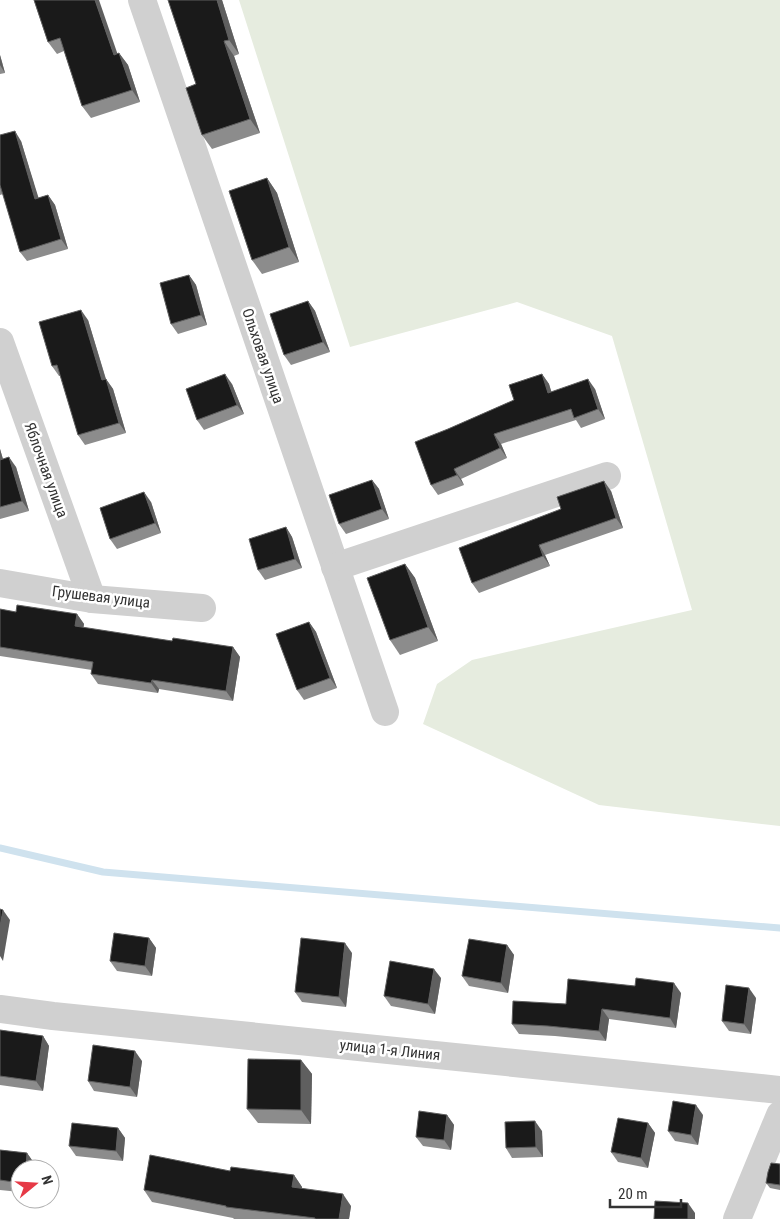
<svg xmlns="http://www.w3.org/2000/svg" width="780" height="1219" viewBox="0 0 780 1219" font-family="'Roboto Condensed',sans-serif">
<style>
.green{fill:#e6ecdf}
.lines{fill:none;stroke-linecap:round;stroke-linejoin:round}
.stream{stroke:#cfe2ee;stroke-width:7}
.minor{stroke:#d0d0d0;stroke-width:28}
.wall{fill:#8c8c8c}
.shaded-wall{fill:#5f5f5f}
.building{fill:#1a1a1a;stroke:#5f5f5f}
.labels{text-anchor:middle;stroke-width:5;stroke-linejoin:round;paint-order:stroke}
.street-label{font-size:15px;fill:#333;stroke:#fff}
</style>
<rect width="100%" height="100%" fill="#fff"/>
<!-- green -->
<path class="green" d="M239,0H780V826L599,805L423,724L437,684L472,660L692,610L612,336L517,302L350,347Z"/>
<g class="lines">
<!-- stream -->
<path class="stream" d="M0,848L103,872L780,928"/>
<!-- minor -->
<g class="minor">
<path d="M142,0L385,712"/>
<path d="M0,342L92,599"/>
<path d="M335,567L607,476"/>
<path d="M0,583L92,599L202,608"/>
<path d="M0,1009L53,1016L780,1090"/>
<path d="M737,1219L780,1115"/>
</g>
</g>
<!-- wall -->
<g class="wall">
<path d="M34,0L118,54L119,53L128,65L140,102L91,118L82,106L64,51L57,54L48,42Z"/>
<path d="M222,0L239,54L234,56L260,133L212,149L202,135L196,84Z"/>
<path d="M0,55L5,73L0,74Z"/>
<path d="M0,135L21,141L38,198L48,195L55,205L68,249L27,261L20,252L3,194L0,195Z"/>
<path d="M267,178L277,193L299,262L262,274L252,260Z"/>
<path d="M189,275L196,285L207,325L178,334L171,324Z"/>
<path d="M308,301L315,311L330,352L291,365L284,355Z"/>
<path d="M88,320L106,379L113,389L126,433L85,445L78,435L61,376H59L52,366Z"/>
<path d="M542,374L549,384L551,392L595,389L605,419L581,428L576,420L501,444L507,458L461,479L464,485L438,495L431,485L448,429L514,400Z"/>
<path d="M232,384L244,414L204,430L197,420Z"/>
<path d="M0,449L3,459L16,467L29,511L0,519Z"/>
<path d="M372,480L379,489L389,519L346,534L339,524Z"/>
<path d="M611,491L623,528L545,555L550,566L479,593L472,583Z"/>
<path d="M151,502L161,533L117,549L110,539Z"/>
<path d="M286,527L292,537L302,568L265,580L258,570Z"/>
<path d="M405,564L415,578L438,641L400,655L390,640Z"/>
<path d="M0,609L16,612L77,614L84,624L83,628L172,641L233,647L240,657L233,701L159,689L158,693L98,684L91,674L92,670L0,656Z"/>
<path d="M309,622L316,632L337,688L304,700L297,690Z"/>
<path d="M149,938L156,948L152,976L117,971L110,961Z"/>
<path d="M507,945L514,955L508,993L469,986L462,976Z"/>
<path d="M352,953L346,1007L302,1002L295,992Z"/>
<path d="M441,978L435,1014L391,1006L384,996Z"/>
<path d="M681,993L676,1028L609,1019L606,1041L555,1036L519,1034L512,1024L566,1004Z"/>
<path d="M756,998L751,1034L729,1031L722,1021Z"/>
<path d="M0,1030L43,1036L49,1046L43,1091L0,1085Z"/>
<path d="M301,1060L312,1074L311,1124L258,1123L247,1109Z"/>
<path d="M142,1061L137,1097L94,1091L88,1081Z"/>
<path d="M447,1115L454,1125L451,1150L423,1146L416,1137Z"/>
<path d="M703,1115L698,1145L675,1141L668,1131Z"/>
<path d="M648,1123L655,1133L648,1168L618,1162L611,1152Z"/>
<path d="M118,1128L125,1138L123,1161L76,1156L69,1146Z"/>
<path d="M542,1131L543,1157L512,1158L506,1148Z"/>
<path d="M0,1150L27,1153L34,1163L20,1169V1192L0,1190Z"/>
<path d="M780,1164V1190L770,1188L766,1183Z"/>
<path d="M230,1171L294,1175L302,1187V1189L351,1206L349,1219H234L233,1218L152,1202L144,1190Z"/>
</g>
<!-- shaded-wall -->
<g class="shaded-wall">
<path d="M95,0H99L122,67L114,55Z"/>
<path d="M217,0H222L239,54L229,40Z"/>
<path d="M224,41L234,56L260,133L250,119Z"/>
<path d="M119,53L128,65L140,102L132,90Z"/>
<path d="M0,55L5,73L0,65Z"/>
<path d="M15,131L21,141L42,209L35,199Z"/>
<path d="M267,178L277,193L299,262L289,247Z"/>
<path d="M48,195L55,205L68,249L61,239Z"/>
<path d="M189,275L196,285L207,325L201,315Z"/>
<path d="M308,301L315,311L330,352L323,342Z"/>
<path d="M81,310L88,320L109,390L102,380Z"/>
<path d="M225,374L232,384L244,414L237,405Z"/>
<path d="M542,374L549,384L555,403L548,393Z"/>
<path d="M106,379L113,389L126,433L119,423Z"/>
<path d="M588,379L595,389L605,419L598,409Z"/>
<path d="M494,434L501,444L507,458L500,448Z"/>
<path d="M0,449L6,470L0,461Z"/>
<path d="M9,457L16,467L29,511L22,501Z"/>
<path d="M454,469L461,479L464,485L457,475Z"/>
<path d="M372,480L379,489L389,519L382,509Z"/>
<path d="M604,481L611,491L623,528L616,518Z"/>
<path d="M144,492L151,502L161,533L155,523Z"/>
<path d="M286,527L292,537L302,568L295,559Z"/>
<path d="M539,545L545,555L550,566L543,556Z"/>
<path d="M405,564L415,578L438,641L428,627Z"/>
<path d="M77,614L84,624L82,636L75,626Z"/>
<path d="M309,622L316,632L337,688L330,678Z"/>
<path d="M233,647L240,657L233,701L226,691Z"/>
<path d="M152,680L159,689L158,693L151,683Z"/>
<path d="M3,910L10,920L3,961L0,956V927Z"/>
<path d="M149,938L156,948L152,976L145,966Z"/>
<path d="M345,943L352,953L346,1007L339,997Z"/>
<path d="M507,945L514,955L508,993L501,983Z"/>
<path d="M434,969L441,978L435,1014L428,1004Z"/>
<path d="M674,983L681,993L676,1028L670,1018Z"/>
<path d="M749,988L756,998L751,1034L744,1024Z"/>
<path d="M602,1009L609,1019L606,1041L599,1031Z"/>
<path d="M43,1036L49,1046L43,1091L36,1081Z"/>
<path d="M135,1051L142,1061L137,1097L130,1087Z"/>
<path d="M301,1060L312,1074L311,1124L301,1110Z"/>
<path d="M696,1105L703,1115L698,1145L691,1135Z"/>
<path d="M447,1115L454,1125L451,1150L444,1140Z"/>
<path d="M535,1121L542,1131L543,1157L536,1147Z"/>
<path d="M648,1123L655,1133L648,1168L641,1158Z"/>
<path d="M118,1128L125,1138L123,1161L116,1151Z"/>
<path d="M27,1153L34,1163V1169H26Z"/>
<path d="M294,1175L302,1187L301,1200L292,1187Z"/>
<path d="M343,1194L351,1206L349,1219H339Z"/>
<path d="M688,1203L695,1213V1219H688Z"/>
</g>
<!-- building -->
<g class="building">
<path d="M34,0H95L114,55L119,53L132,90L82,106L60,38L48,42Z"/>
<path d="M168,0H217L229,40L224,41L250,119L202,135L186,88L196,84Z"/>
<path d="M15,131L35,199L48,195L61,239L20,252L0,185V135Z"/>
<path d="M267,178L289,247L252,260L229,191Z"/>
<path d="M189,275L201,315L171,324L160,283Z"/>
<path d="M308,301L323,342L284,355L270,314Z"/>
<path d="M81,310L102,380L106,379L119,423L78,435L57,365L52,366L39,322Z"/>
<path d="M225,374L237,405L197,420L186,389Z"/>
<path d="M542,374L548,393L588,379L598,409L574,418L571,409L494,434L500,448L454,469L457,475L431,485L415,442L448,429L514,400L509,385Z"/>
<path d="M9,457L22,501L0,507V460Z"/>
<path d="M372,480L382,509L339,524L329,495Z"/>
<path d="M604,481L616,518L539,545L543,556L472,583L459,548L561,509L557,497Z"/>
<path d="M144,492L155,523L110,539L100,508Z"/>
<path d="M286,527L295,559L258,570L249,539Z"/>
<path d="M405,564L428,627L390,640L367,578Z"/>
<path d="M17,605L77,614L75,626L172,641L173,638L233,647L226,691L152,680L151,683L91,674L93,662L0,647V609L16,612Z"/>
<path d="M309,622L330,678L297,690L276,634Z"/>
<path d="M0,909L3,910L0,927Z"/>
<path d="M114,933L149,938L145,966L110,961Z"/>
<path d="M301,938L345,943L339,997L295,992Z"/>
<path d="M469,939L507,945L501,983L462,976Z"/>
<path d="M390,961L434,969L428,1004L384,996Z"/>
<path d="M636,978L674,983L670,1018L602,1009L599,1031L548,1026L512,1024L513,1001L566,1004L568,979L635,986Z"/>
<path d="M726,985L749,988L744,1024L722,1021Z"/>
<path d="M0,1030L43,1036L36,1081L0,1076Z"/>
<path d="M93,1045L135,1051L130,1087L88,1081Z"/>
<path d="M248,1059L301,1060V1110L247,1109Z"/>
<path d="M673,1101L696,1105L691,1135L668,1131Z"/>
<path d="M419,1111L447,1115L444,1140L416,1137Z"/>
<path d="M618,1118L648,1123L641,1158L611,1152Z"/>
<path d="M535,1121L536,1147L506,1148L505,1122Z"/>
<path d="M72,1123L118,1128L116,1151L69,1146Z"/>
<path d="M0,1150L27,1153L26,1169H20V1183L0,1180Z"/>
<path d="M150,1155L230,1171L231,1167L294,1175L292,1187L343,1194L339,1219H315V1218L226,1207V1206L144,1190Z"/>
<path d="M771,1163L780,1164V1185L766,1183L768,1172Z"/>
<path d="M655,1201L688,1203V1219H654Z"/>
</g>
<g class="labels">
<!-- street labels -->
<g class="street-label">
<text transform="translate(263 356) rotate(71)" y="5">Ольховая улица</text>
<text transform="translate(46 470) rotate(70)" y="5">Яблочная улица</text>
<text transform="translate(101 597) rotate(7)" y="5">Грушевая улица</text>
<text transform="translate(390 1050) rotate(6)" y="5">улица 1-я Линия</text>
</g>
</g>
<!-- north arrow -->
<g transform="translate(35 1184) rotate(72)"><circle r="24" fill="#ffffff" stroke="#adadad"/>
<path d="M0-4L9 19L0 12L-9 19Z" fill="#e63946"/>
<text y="-8" font-size="14" font-weight="bold" text-anchor="middle" fill="#333333">N</text>
</g>
<!-- scale -->
<path d="M610 1199v8h71v-8" fill="none" stroke="#333333" stroke-width="2.5"/>
<text x="618" y="1199" font-size="15" fill="#333333" stroke="#ffffff" stroke-width="4" paint-order="stroke">20 m</text>
</svg>
